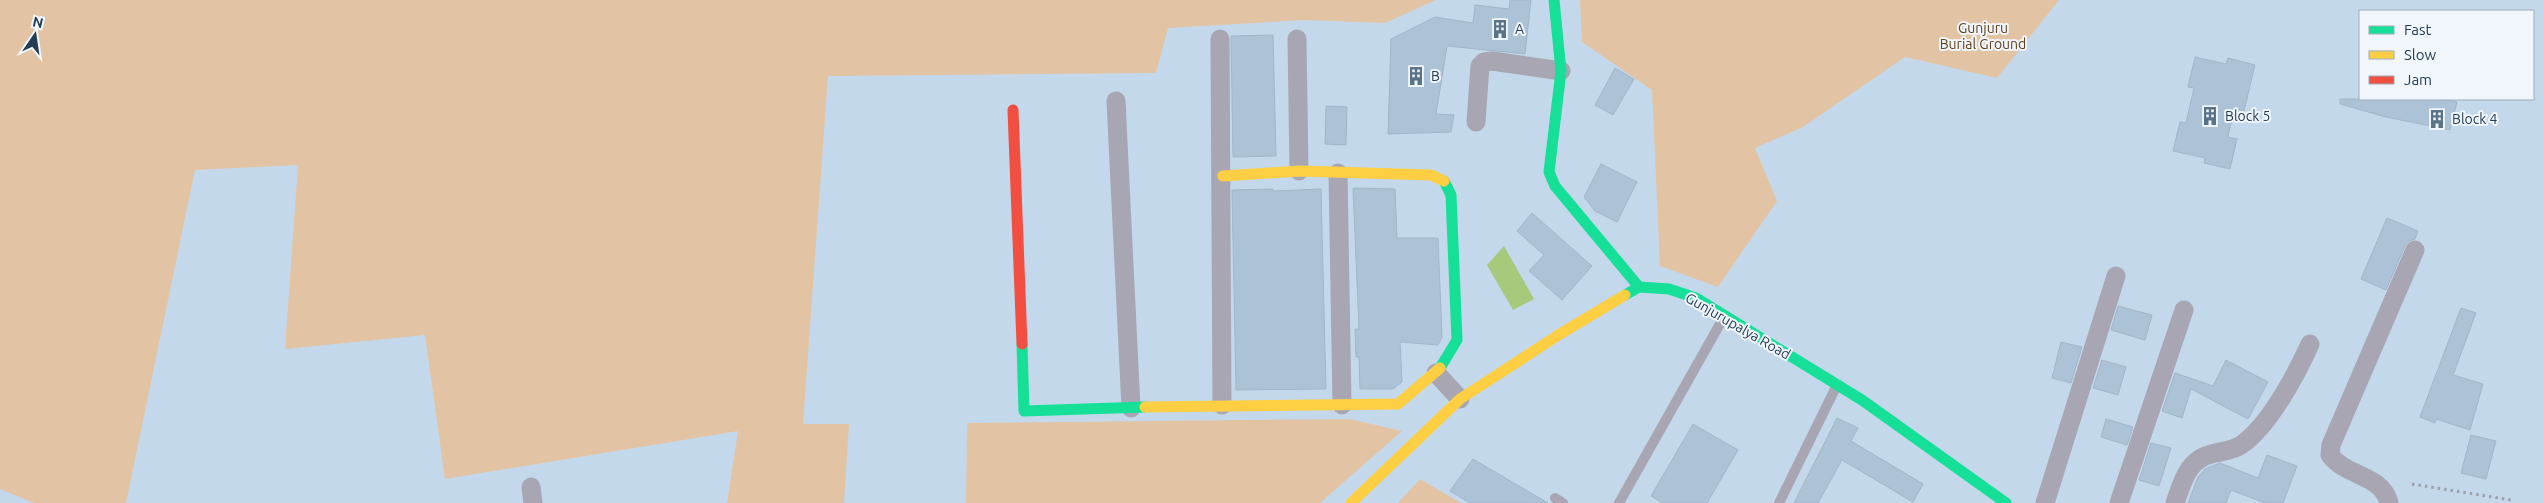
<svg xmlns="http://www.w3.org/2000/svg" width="2544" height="503" viewBox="0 0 2544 503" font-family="Ubuntu,sans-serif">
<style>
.green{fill:#e2c4a4}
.water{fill:#a6c97c}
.building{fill:#acc2d6;stroke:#a2b6c9}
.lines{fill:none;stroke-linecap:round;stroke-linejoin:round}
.path{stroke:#9ba0ab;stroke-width:3;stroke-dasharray:2.5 4;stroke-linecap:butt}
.lane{stroke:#a7a6b2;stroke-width:10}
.street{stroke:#a7a6b2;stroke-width:19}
.fast{stroke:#16e098;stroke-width:11}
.slow{stroke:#ffcf43;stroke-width:11}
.jam{stroke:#f24e42;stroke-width:11}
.labels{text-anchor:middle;stroke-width:4;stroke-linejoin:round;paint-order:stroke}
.park-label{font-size:14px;fill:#634018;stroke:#f0f6fc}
.poi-label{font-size:14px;fill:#233c53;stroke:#f0f6fc;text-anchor:start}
.street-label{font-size:14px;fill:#233c53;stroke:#f0f6fc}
</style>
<rect width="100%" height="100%" fill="#c4d8eb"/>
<!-- green -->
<g class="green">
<path d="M0,0H1436L1385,23L1304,20L1168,28L1156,73L828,76L803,424H849L844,503H727L738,431L445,479L425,335L285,349L298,165L195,170L126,503H34L0,489Z"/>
<path d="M1580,0H2059L1997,78L1905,57L1803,127L1755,148L1777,201L1718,287L1660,266L1652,90L1582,42Z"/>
<path d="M1350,419L1402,431L1320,503H966L967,423Z"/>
<path d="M1420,479L1461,503H1398Z"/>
</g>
<!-- water -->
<path class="water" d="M1504,246L1534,299L1513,310L1487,265Z"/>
<!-- building -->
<g class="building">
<path d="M1510,0H1531L1525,54L1447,46L1436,114L1454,115L1451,132L1388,134L1391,39L1435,17L1473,23L1475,5L1509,9Z"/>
<path d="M1273,35L1276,156L1233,157L1231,36Z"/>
<path d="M2195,57L2226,64L2228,58L2255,65L2244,111L2234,109L2228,137L2237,139L2230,169L2204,163L2205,158L2173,151L2180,122L2186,123L2194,88L2188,87Z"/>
<path d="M1615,68L1634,79L1613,115L1595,105Z"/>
<path d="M2340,99H2442L2457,102L2450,130L2386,117L2340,104Z"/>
<path d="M1326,106L1347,107L1346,145L1325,144Z"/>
<path d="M1601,164L1637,182L1617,222L1595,211L1584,197Z"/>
<path d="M1353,188L1395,189L1397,238H1438L1442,337L1438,345L1400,342L1402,382L1393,389H1360L1359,357H1356L1355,329H1359Z"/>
<path d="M1273,189V191L1321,189L1326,389L1236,390L1232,190Z"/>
<path d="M1532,213L1592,266L1562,300L1529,271L1544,255L1517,231Z"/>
<path d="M2387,218L2418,231L2415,239L2409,241L2405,246L2386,290L2361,279Z"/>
<path d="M2118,306L2152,315L2145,340L2111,330Z"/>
<path d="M2461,308L2476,313L2453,375L2483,384L2470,430L2436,419L2435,423L2420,417Z"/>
<path d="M2061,342L2082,347L2071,383L2052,378Z"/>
<path d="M2102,360L2126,367L2118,395L2093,388Z"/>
<path d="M2226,360L2268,382L2248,419L2191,389L2182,418L2162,411L2175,373L2213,386Z"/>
<path d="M1837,418L1858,428L1851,441L1923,484L1913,502L1842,460L1818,503H1794Z"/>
<path d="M2106,419L2133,427L2127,445L2101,437Z"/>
<path d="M1693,424L1738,450L1707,503H1663L1651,496Z"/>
<path d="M2471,435L2496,441L2486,479L2461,473Z"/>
<path d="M2151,443L2171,448L2159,486L2139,480Z"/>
<path d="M2267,455L2297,466L2283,503H2265L2231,490L2226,503H2188L2198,477L2205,469L2220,463L2258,478Z"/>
<path d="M1473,459L1548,503H1470L1450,491Z"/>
</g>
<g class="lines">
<!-- path -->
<path class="path" d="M2412,484L2511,500L2510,503"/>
<!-- lane -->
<g class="lane">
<path d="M1555,498L1563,503"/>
<path d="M1619,503L1725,315"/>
<path d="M1779,503L1837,385"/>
</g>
<!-- street -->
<g class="street">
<path d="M1220,39L1222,405"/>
<path d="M1297,39L1299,171"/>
<path d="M1116,101L1131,408"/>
<path d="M1476,122L1480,66L1484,62L1492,61L1561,71"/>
<path d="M1338,173L1342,405"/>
<path d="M1436,373L1460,399"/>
<path d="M531,487L533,503"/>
<path d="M2045,503L2116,276"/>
<path d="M2119,503L2184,310"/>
<path d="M2175,503C2183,480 2188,458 2215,453C2224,451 2234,450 2241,445C2269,426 2296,375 2310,344"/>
<path d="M2389,503C2382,474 2346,477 2330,455L2331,445L2415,250"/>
</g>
<!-- fast -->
<g class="fast">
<path d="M1554,0L1561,71L1549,172L1555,186L1639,287"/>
<path d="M1625,295L1639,287L1669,289L1696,298L1862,400L2006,503"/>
<path d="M1022,344L1024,411L1145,407"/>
<path d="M1440,368L1457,340L1451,195L1444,181"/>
</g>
<!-- slow -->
<g class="slow">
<path d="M1223,176L1299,171L1431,175L1444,181"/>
<path d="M1145,407L1398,404L1440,368"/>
<path d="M1351,503L1460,399L1560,334L1625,295"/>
</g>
<!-- jam -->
<path class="jam" d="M1013,110L1022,344"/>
</g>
<!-- icons -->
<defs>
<g id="building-bare" transform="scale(1.5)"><path d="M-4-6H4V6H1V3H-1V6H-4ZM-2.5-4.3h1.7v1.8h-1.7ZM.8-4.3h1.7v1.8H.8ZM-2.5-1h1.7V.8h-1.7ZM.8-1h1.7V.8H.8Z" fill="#5b7388" stroke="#f0f6fc" stroke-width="2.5" paint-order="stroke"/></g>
</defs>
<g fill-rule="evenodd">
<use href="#building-bare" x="1500" y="29"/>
<use href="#building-bare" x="1416" y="76"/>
<use href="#building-bare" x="2210" y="116"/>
<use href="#building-bare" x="2437" y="119"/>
</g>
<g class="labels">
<!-- park labels -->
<g class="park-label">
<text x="1983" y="33">Gunjuru<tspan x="1983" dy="16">Burial Ground</tspan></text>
</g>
<!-- poi labels -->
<g class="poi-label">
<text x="1515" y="34">A</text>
<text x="1431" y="81">B</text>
<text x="2225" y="121">Block 5</text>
<text x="2452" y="124">Block 4</text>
</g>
<!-- street labels -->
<g class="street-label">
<text transform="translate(1738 326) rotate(30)" y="5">Gunjurupalya Road</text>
</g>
</g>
<!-- legend -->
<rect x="2359" y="10" width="175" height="90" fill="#f0f6fc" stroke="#9eacb8"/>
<rect x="2369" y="26" width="25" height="8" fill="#16e098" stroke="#9eacb8"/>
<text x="2404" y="35" font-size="15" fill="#233c53">Fast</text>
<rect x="2369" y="51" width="25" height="8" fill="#ffcf43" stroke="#9eacb8"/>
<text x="2404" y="60" font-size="15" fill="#233c53">Slow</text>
<rect x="2369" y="76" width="25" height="8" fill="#f24e42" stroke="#9eacb8"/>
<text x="2404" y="85" font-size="15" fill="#233c53">Jam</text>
<!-- north arrow -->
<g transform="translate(35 35) rotate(13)" stroke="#f0f6fc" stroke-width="4" paint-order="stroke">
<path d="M0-4L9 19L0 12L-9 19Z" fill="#233c53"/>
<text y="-8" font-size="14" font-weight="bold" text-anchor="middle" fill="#233c53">N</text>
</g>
</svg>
